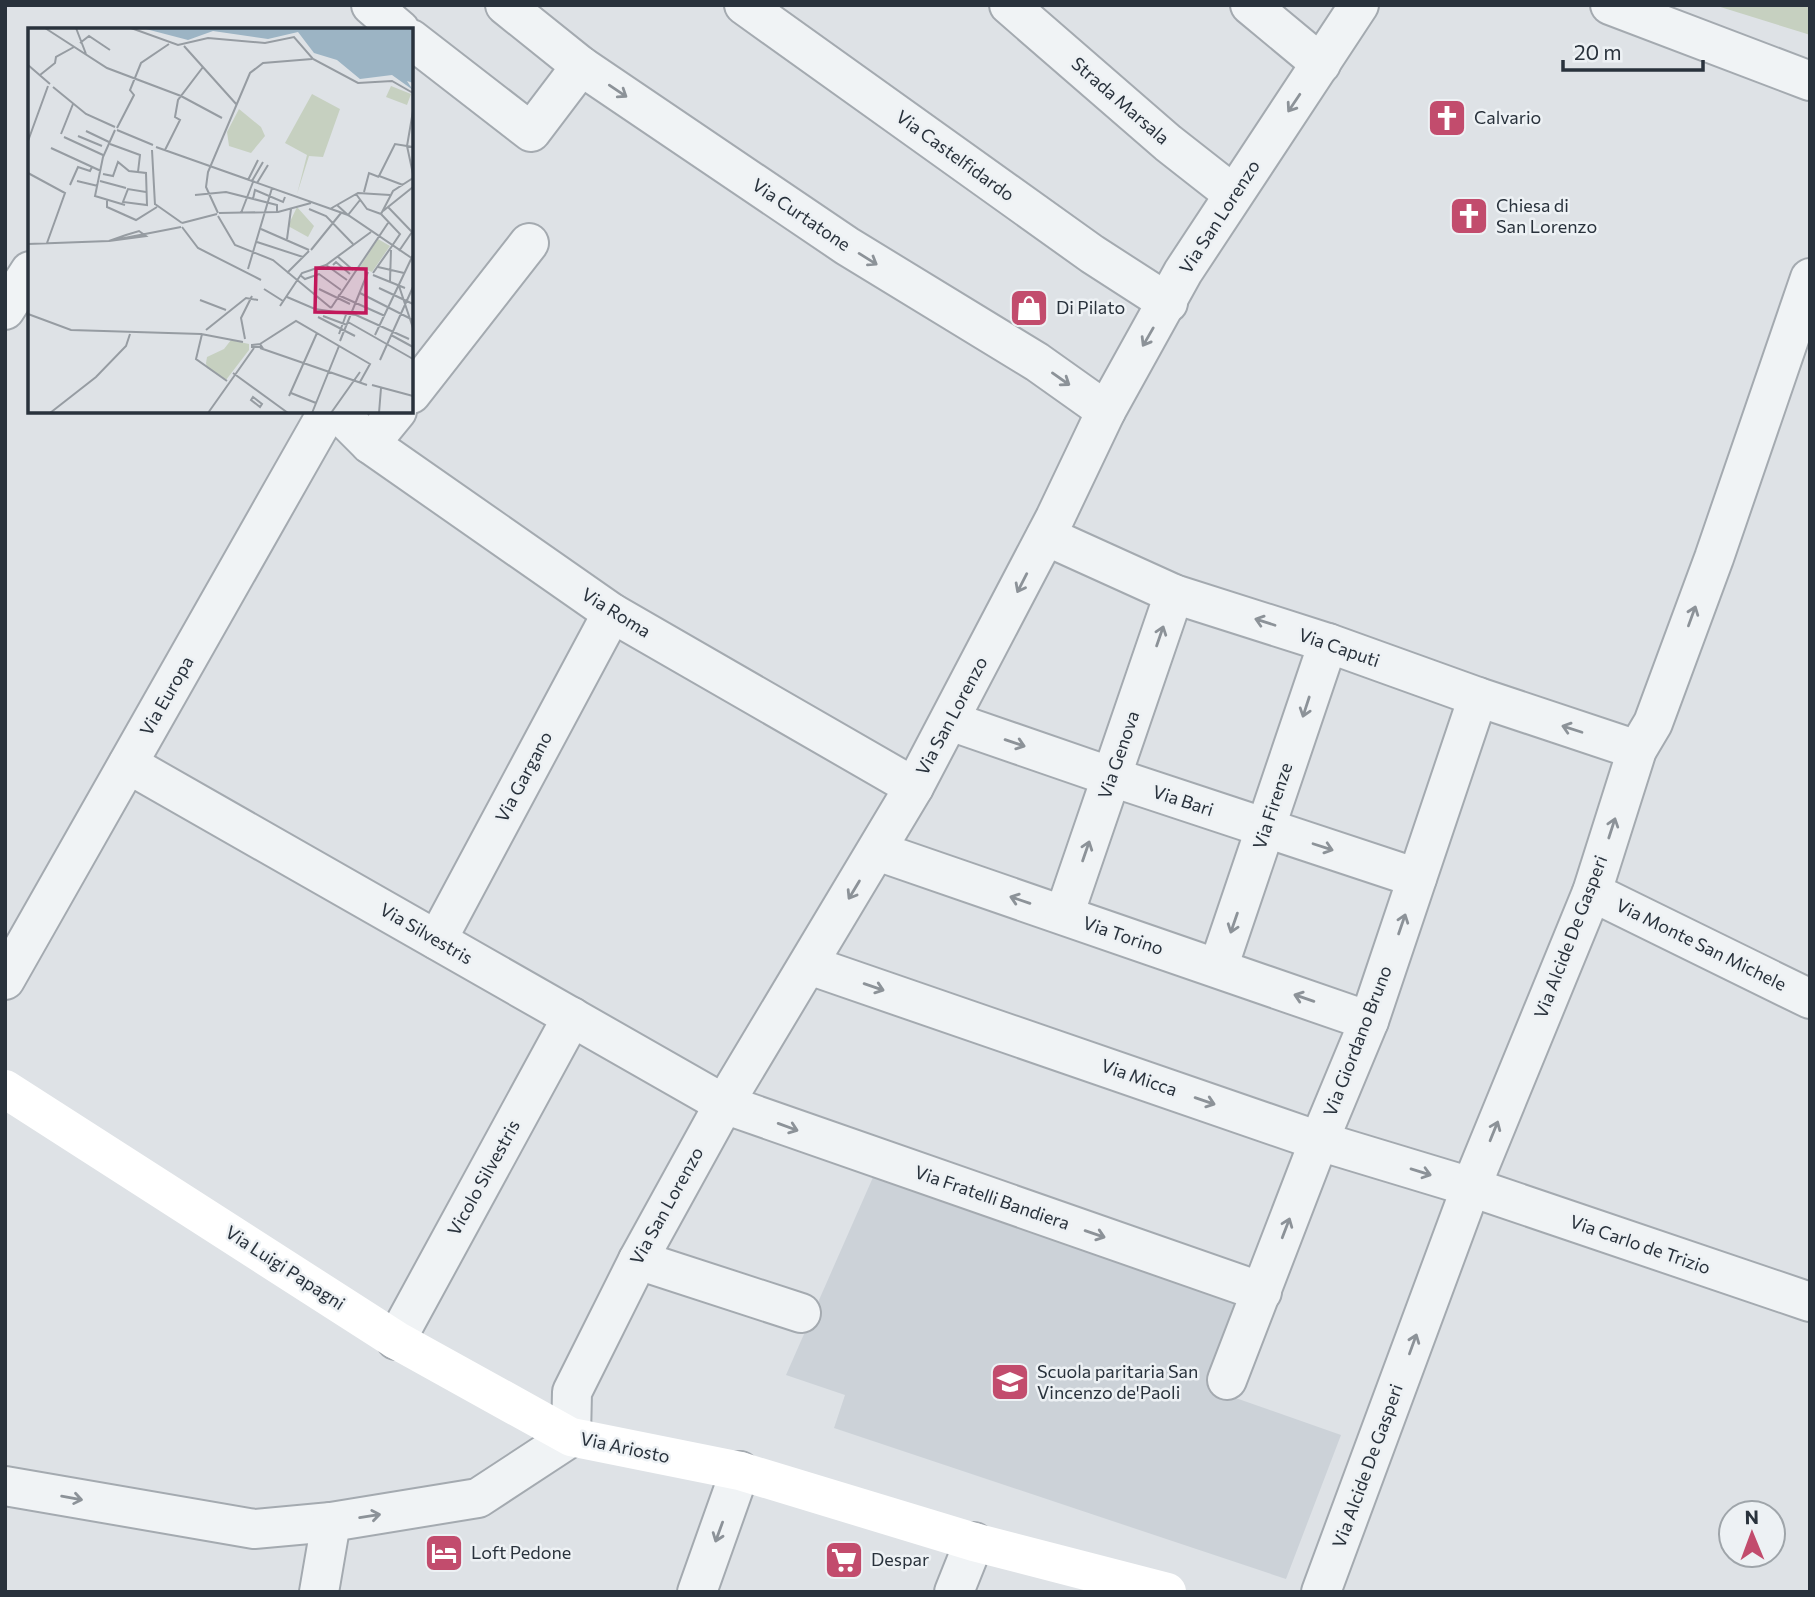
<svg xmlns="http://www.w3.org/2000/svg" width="1815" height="1597" viewBox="0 0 1815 1597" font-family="Commissioner,sans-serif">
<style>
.built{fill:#ccd2d8}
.green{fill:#c6d0c0}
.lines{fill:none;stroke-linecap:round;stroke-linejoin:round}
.street-casing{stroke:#a4aab0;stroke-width:42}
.street{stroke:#f0f3f5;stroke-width:38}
.secondary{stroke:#fff;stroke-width:38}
.oneway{stroke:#8c9298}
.labels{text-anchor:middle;stroke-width:5;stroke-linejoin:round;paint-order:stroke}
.street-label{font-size:18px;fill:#29323c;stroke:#edf1f4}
.poi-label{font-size:18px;fill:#29323c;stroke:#edf1f4;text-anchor:start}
.inset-road{fill:none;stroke:#969ca2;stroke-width:2}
.view{fill:#c2185b;fill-opacity:0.15;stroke:#c2185b;stroke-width:3.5}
.inset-edge{fill:none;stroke:#29323c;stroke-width:3.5}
</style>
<rect width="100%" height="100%" fill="#dee2e6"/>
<!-- built -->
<path class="built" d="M874,1175L1242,1300L1210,1389L1341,1435L1286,1579L834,1428L845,1395L786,1375Z"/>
<!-- green -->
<path class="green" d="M1714,5H1810V35L1804,33Z"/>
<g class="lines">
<!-- street casing -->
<g class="street-casing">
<g id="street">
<path d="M371,5L400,30"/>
<path d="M505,5L581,66L847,246L1037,362L1106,411"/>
<path d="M744,5L1092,254L1168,303"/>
<path d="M1009,5L1168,143L1233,194"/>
<path d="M1250,5L1321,64"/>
<path d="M1610,5L1810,81"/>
<path d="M411,39L531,132L581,66"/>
<path d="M5,310L30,271"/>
<path d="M411,394L529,243"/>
<path d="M337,411L370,444L612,613L914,787"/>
<path d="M370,444L397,411"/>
<path d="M1046,536L1174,594L1328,643L1478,697L1637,750"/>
<path d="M950,721L1112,777L1417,878"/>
<path d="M128,764L724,1104L1262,1292"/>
<path d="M877,851L1369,1021"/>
<path d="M1592,892L1810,999"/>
<path d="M1064,915L1174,594"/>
<path d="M437,940L612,613"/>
<path d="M809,965L1319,1141L1471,1187L1810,1302"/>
<path d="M1218,968L1328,643"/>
<path d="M5,980L328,411"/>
<path d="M638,1260L801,1313"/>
<path d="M396,1340L572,1017"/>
<path d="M1227,1380L1319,1141L1369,1021L1478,697"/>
<path d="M5,1486L254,1529L331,1522L478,1498L571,1437L572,1392L638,1260L724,1104L914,787L1055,518L1106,411L1183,272L1359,5"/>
<path d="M319,1592L331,1522"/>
<path d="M697,1592L740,1471"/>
<path d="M954,1592L974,1542"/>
<path d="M1321,1592L1471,1187L1592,892L1637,750L1653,723L1714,558L1810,278"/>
</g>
</g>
<!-- street -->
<use href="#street" class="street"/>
<!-- secondary -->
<path class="secondary" d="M5,1089L396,1340L571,1437L740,1471L974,1542L1167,1592"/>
</g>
<!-- one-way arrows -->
<defs><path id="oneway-shaft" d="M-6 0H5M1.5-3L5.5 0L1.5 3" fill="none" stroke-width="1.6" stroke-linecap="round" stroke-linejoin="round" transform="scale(1.75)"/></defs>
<g class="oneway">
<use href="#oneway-shaft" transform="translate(618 91) rotate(34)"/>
<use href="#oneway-shaft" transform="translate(1294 103) rotate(124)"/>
<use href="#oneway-shaft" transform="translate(868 259) rotate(32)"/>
<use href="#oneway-shaft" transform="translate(1148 337) rotate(120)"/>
<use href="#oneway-shaft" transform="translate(1061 379) rotate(35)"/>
<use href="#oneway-shaft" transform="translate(1022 583) rotate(117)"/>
<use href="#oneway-shaft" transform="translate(1692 616) rotate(-70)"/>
<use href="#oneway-shaft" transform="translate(1265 622) rotate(-162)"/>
<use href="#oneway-shaft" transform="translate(1160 636) rotate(-71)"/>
<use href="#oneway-shaft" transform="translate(1306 707) rotate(108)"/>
<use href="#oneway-shaft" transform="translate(1572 729) rotate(-162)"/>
<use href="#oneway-shaft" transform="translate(1015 743) rotate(19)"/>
<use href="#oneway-shaft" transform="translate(1612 828) rotate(-72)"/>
<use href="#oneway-shaft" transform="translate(1323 847) rotate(18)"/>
<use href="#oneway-shaft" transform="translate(1086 851) rotate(-71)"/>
<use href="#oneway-shaft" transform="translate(854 890) rotate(121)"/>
<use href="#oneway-shaft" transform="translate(1020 900) rotate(-161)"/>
<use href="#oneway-shaft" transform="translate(1234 923) rotate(109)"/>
<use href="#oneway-shaft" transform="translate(1402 924) rotate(-71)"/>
<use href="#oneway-shaft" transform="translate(874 987) rotate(19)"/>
<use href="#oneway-shaft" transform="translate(1304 998) rotate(-161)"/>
<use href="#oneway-shaft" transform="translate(1205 1101) rotate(19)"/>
<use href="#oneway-shaft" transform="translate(788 1127) rotate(20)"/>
<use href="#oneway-shaft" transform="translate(1494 1131) rotate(-68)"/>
<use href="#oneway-shaft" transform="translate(1421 1172) rotate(17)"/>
<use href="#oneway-shaft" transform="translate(1286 1228) rotate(-69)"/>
<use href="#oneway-shaft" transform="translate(1095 1234) rotate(19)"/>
<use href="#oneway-shaft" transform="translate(1413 1344) rotate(-70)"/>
<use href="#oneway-shaft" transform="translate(72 1498) rotate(10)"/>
<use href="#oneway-shaft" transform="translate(370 1516) rotate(-9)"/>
<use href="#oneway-shaft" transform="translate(719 1532) rotate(110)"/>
</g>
<!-- icons -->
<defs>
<g id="church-square" transform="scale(2.0125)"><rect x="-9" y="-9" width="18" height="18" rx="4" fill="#c24c6d" stroke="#edf1f4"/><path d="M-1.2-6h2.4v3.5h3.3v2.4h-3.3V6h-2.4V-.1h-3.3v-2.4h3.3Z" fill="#fff"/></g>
<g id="shop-square" transform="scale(2.0125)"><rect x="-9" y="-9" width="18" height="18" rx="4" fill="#c24c6d" stroke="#edf1f4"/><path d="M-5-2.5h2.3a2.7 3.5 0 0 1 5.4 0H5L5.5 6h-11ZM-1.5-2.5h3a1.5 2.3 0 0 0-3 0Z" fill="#fff"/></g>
<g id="school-square" transform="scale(2.0125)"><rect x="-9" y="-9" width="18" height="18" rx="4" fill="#c24c6d" stroke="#edf1f4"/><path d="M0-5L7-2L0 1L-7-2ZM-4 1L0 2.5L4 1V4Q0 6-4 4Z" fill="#fff"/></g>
<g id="hotel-square" transform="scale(2.0125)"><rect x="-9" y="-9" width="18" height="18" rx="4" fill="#c24c6d" stroke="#edf1f4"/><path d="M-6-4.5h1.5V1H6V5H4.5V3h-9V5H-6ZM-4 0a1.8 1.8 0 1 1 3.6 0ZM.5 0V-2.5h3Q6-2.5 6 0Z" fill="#fff"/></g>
<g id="supermarket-square" transform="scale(2.0125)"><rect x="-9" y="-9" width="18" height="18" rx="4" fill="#c24c6d" stroke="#edf1f4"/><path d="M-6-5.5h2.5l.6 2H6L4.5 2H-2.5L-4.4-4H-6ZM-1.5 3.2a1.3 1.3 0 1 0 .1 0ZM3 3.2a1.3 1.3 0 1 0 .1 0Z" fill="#fff"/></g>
</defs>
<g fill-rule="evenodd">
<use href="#church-square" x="1447" y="118"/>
<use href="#church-square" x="1469" y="216"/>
<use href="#shop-square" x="1029" y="308"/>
<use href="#school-square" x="1010" y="1382"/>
<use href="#hotel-square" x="444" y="1553"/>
<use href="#supermarket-square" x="844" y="1560"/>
</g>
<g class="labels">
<!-- street labels -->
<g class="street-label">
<text transform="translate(1120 101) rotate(41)" y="6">Strada Marsala</text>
<text transform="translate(955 156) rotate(36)" y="6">Via Castelfidardo</text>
<text transform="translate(801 215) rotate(34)" y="6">Via Curtatone</text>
<text transform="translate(1220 217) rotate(-57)" y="6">Via San Lorenzo</text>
<text transform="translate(616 613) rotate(32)" y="6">Via Roma</text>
<text transform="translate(1339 648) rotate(19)" y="6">Via Caputi</text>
<text transform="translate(167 696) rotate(-60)" y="6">Via Europa</text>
<text transform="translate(952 716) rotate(-62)" y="6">Via San Lorenzo</text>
<text transform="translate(1119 755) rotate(-71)" y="6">Via Genova</text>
<text transform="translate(524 777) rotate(-62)" y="6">Via Gargano</text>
<text transform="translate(1183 801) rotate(18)" y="6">Via Bari</text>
<text transform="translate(1273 806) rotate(-72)" y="6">Via Firenze</text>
<text transform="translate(426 934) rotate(30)" y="6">Via Silvestris</text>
<text transform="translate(1123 936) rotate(19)" y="6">Via Torino</text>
<text transform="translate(1571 937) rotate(-69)" y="6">Via Alcide De Gasperi</text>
<text transform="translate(1701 945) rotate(26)" y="6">Via Monte San Michele</text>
<text transform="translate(1358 1041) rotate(-69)" y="6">Via Giordano Bruno</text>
<text transform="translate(1139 1078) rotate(19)" y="6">Via Micca</text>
<text transform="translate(484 1178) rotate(-61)" y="6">Vicolo Silvestris</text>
<text transform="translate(992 1198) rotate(19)" y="6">Via Fratelli Bandiera</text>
<text transform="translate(667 1206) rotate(-61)" y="6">Via San Lorenzo</text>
<text transform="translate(1640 1245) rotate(19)" y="6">Via Carlo de Trizio</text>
<text transform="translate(285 1268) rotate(33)" y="6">Via Luigi Papagni</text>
<text transform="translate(625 1448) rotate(12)" y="6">Via Ariosto</text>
<text transform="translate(1368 1466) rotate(-70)" y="6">Via Alcide De Gasperi</text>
</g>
<!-- poi labels -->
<g class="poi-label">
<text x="1474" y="124">Calvario</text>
<text x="1496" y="212">Chiesa di<tspan x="1496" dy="21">San Lorenzo</tspan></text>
<text x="1056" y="314">Di Pilato</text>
<text x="1037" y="1378">Scuola paritaria San<tspan x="1037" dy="21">Vincenzo de'Paoli</tspan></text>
<text x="471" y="1559">Loft Pedone</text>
<text x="871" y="1566">Despar</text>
</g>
</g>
<!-- overview -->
<g transform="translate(28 28)">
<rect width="385" height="385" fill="#dee2e6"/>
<path d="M363,58L383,66L379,77L358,69ZM284,66L312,81L295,129L281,128L269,166L279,127L257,115ZM211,81L233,99L237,108L223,125L201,118L199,104ZM269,179L286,198L280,209L260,198ZM350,211L362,218L344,244L332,239ZM203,312L221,316V322L198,352L179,340L178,335L179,329L196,321Z" fill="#c6d0c0"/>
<path d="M114,0H385V55L379,53L385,62L364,47L332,51L309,32L286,25L270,4L240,11L185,3L160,12Z" fill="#9cb4c4"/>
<path class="inset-road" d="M17,0L79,40L153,68L194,90M48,0L58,26M103,0L150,17L180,10L237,15L266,9L285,31L330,55L364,53L385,65M52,15L61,8L82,22M156,18L209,77M0,37L22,56M12,47L27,35L28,29L46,19M25,59L58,86L87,99M385,83L379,118L385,146M89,100L106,67L102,62L113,35L141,16M87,102L75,129L67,168L97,177M89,102L125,117M58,103L81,114M33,106L45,76M50,108L74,118M36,109L75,127M0,113L20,58M82,116L112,127L110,144M128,119L320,187L385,231M23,120L73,143M124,122L127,177M137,122L152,92L147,89L150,72L175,39M0,145L37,165L19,215M75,146L85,148L90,134L101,143L118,145L119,177L95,174L100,161L118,164M220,152L230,132M49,153L70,158M72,153L98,160M224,153L235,134M229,155L240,137M42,157L50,139L62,143L64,139M375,157L351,148L367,116L385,119M336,164L341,145L351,149M328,166L339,181L353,186M167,167L198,164L249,177V184M79,171V179L108,192L129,179M225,171L227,162L255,174L257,169M127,176L154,195M309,177L320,187L332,172M360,179L385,205M281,181L298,188L325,216M302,181L330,165L362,167M355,183L385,159M190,185L178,159L180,144L222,45L235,35L284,31M191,185L250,184L283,175M213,185L225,154M353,186L365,163L385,150M353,186L372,206L364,218M190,188L207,217L245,232L303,280M154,195L189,186M154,199L170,220L233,252M233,201L281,222M111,203L118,208L81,213L98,207ZM259,211L263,181M229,214L275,229M0,216L81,213L153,199M283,222L313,185M371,223L384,204M309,228L325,242M298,237L319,252M305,237L308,234L322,246M350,239L376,245M220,241L244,160M259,245L281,223M345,245L364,218M272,247L277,251L291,246L313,262M345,247L377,260M362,253L363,222M371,258L385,300M351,260L385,276M236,261L255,273M291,261L322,276M332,265L385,292M310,267L357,288M259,269L287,281L328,287L381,311M172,272L198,282M252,278L274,245L298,237L343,204M303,280L360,195M0,286L43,302L173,306M295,288L319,297M290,289L327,308M320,294L385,331M178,302L218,270L230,272M173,306L215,314M174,306L168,331L199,353M311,306L319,284M347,307L385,227M363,307L385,319M217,311L213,290L224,268M312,313L340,244M232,316L268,293L342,336L332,354M224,317L232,316L234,319H224ZM232,320L339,357M352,332L385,259M205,345L260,385M344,357L385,368M263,365L288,375M261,368L289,305M225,369L234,376L232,379L223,372ZM22,385L68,349L98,318L102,306M180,385L226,320M284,385L311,318M303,385L332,344M351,385L353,360"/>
<path class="view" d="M288,240L338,241V285L287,284Z"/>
<rect width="385" height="385" class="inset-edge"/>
</g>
<!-- border -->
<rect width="1815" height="1597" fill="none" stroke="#29323c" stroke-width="14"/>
<!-- north arrow -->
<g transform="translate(1752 1534) rotate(359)"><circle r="33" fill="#edf1f4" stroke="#9fa5aa" stroke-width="2"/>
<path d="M0-5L12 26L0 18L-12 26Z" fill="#c24c6d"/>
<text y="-10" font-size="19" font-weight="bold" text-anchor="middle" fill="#29323c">N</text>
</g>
<!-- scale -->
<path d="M1563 60v10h140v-10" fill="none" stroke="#29323c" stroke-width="3.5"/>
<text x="1574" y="60" font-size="21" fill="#29323c" stroke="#edf1f4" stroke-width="5" paint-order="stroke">20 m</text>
</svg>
